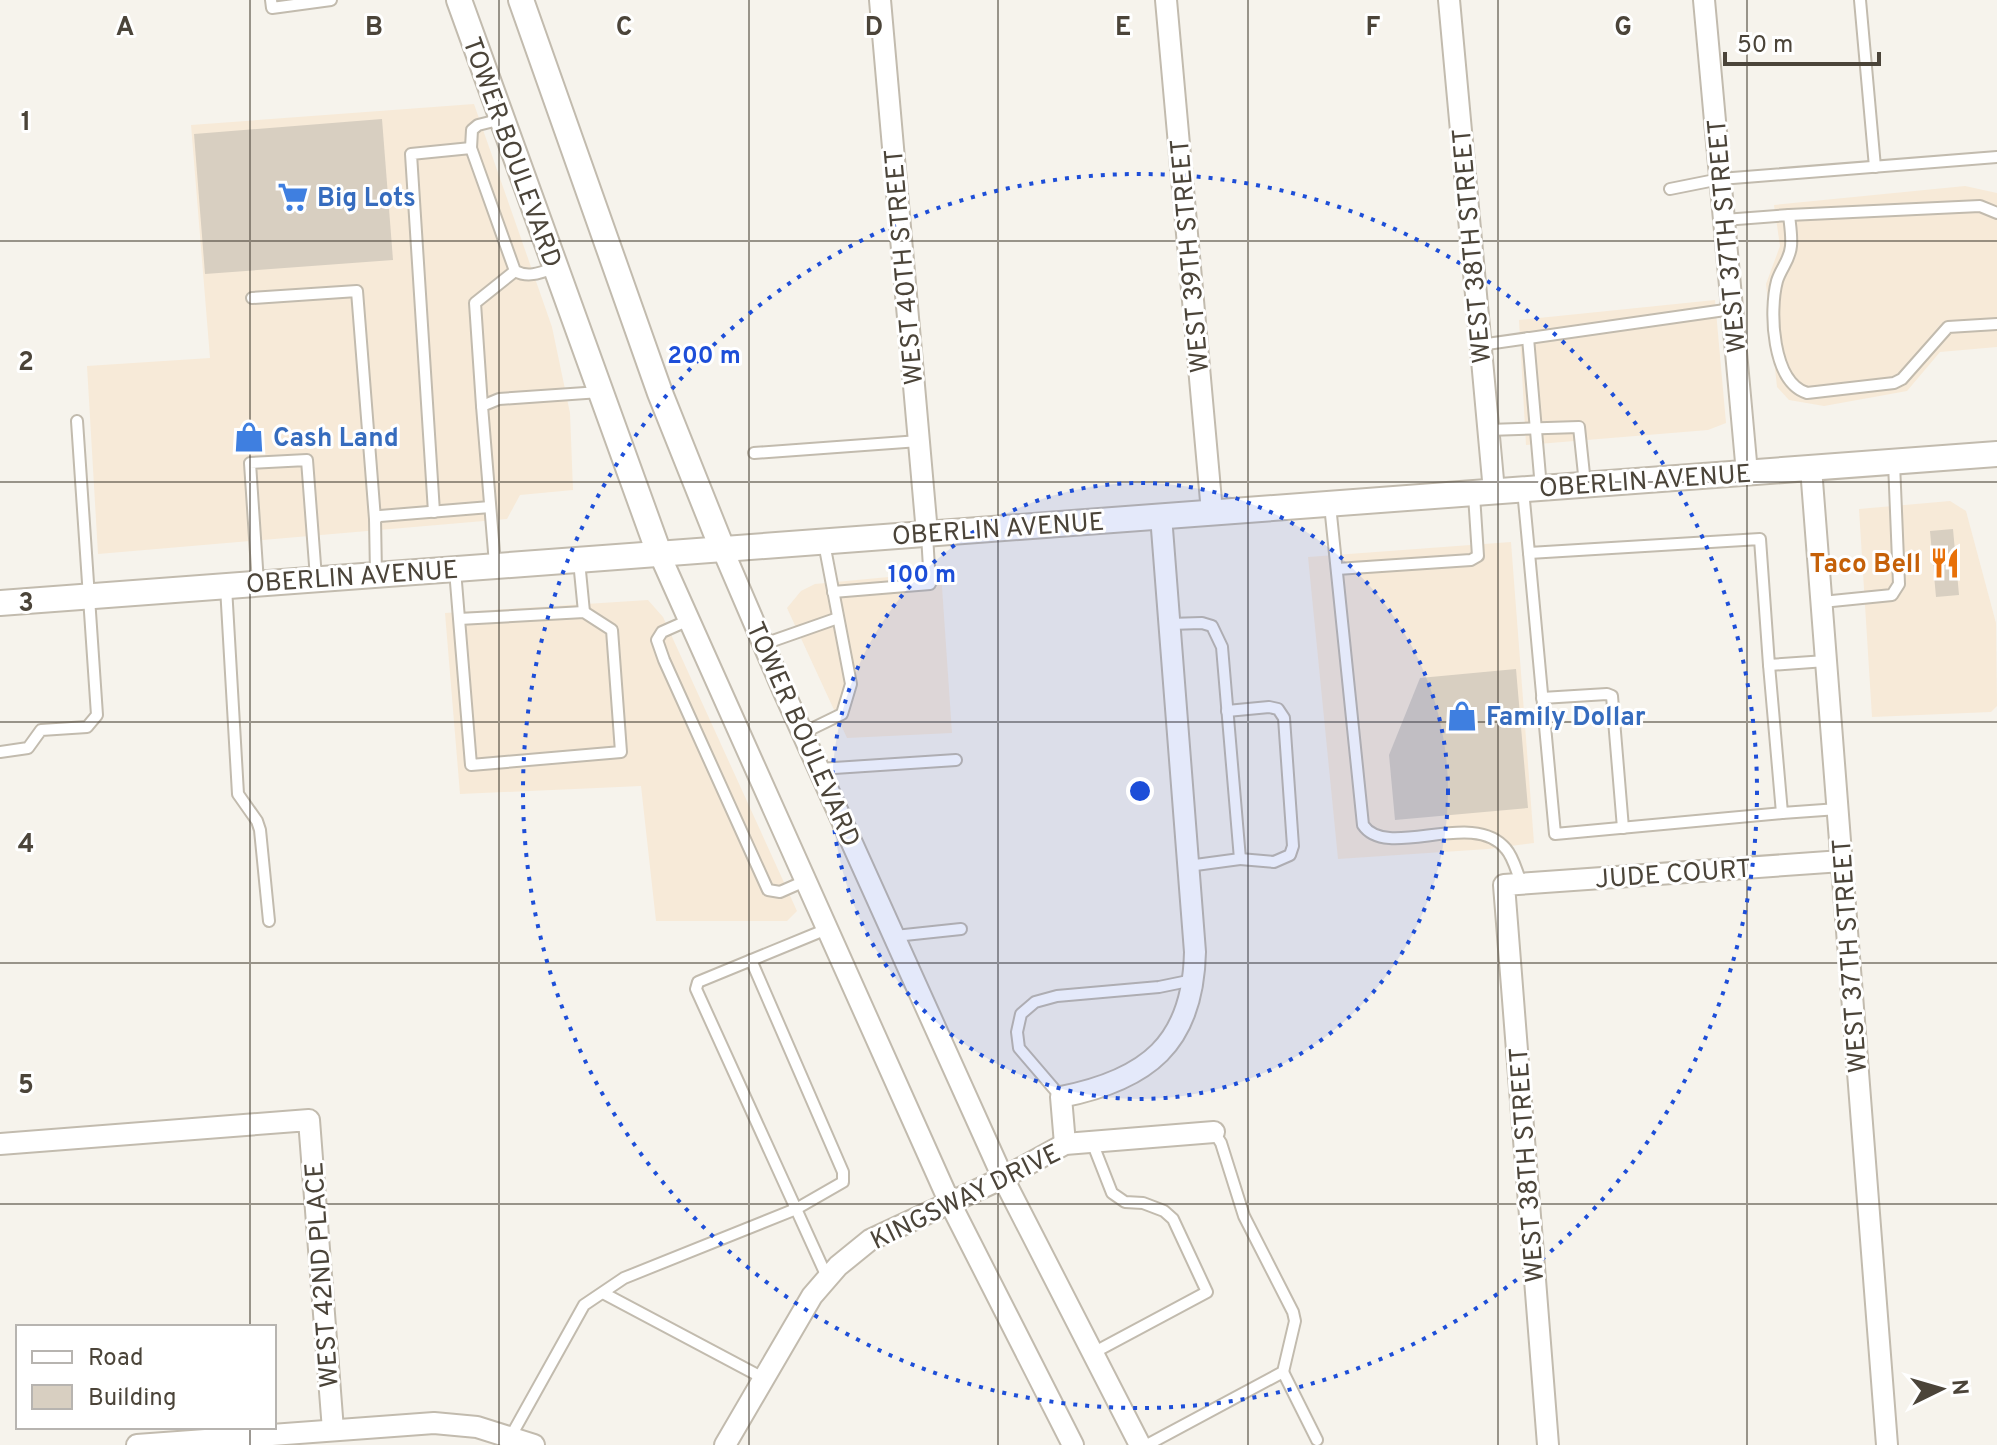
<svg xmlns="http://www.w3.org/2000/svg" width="1997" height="1445" viewBox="0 0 1997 1445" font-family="Overpass,sans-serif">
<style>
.commercial{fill:#f7ead8}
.building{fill:#d8cfc1}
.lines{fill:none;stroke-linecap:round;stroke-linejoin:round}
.service-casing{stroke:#c2bbae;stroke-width:14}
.minor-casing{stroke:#c2bbae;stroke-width:24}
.tertiary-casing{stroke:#c2bbae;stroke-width:28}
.service{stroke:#fff;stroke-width:10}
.minor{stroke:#fff;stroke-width:20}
.tertiary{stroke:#fff;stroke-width:24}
.grid{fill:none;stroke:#4b4439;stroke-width:2;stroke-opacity:0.55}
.ring{fill:none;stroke:#1d4ed8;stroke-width:4;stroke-dasharray:4 8}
.labels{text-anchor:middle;stroke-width:6;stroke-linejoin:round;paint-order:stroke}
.street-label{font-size:26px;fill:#4b4439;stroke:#fff}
.shop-label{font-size:26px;font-weight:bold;fill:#366cbe;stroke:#fff;text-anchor:start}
.food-label{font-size:26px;font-weight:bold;fill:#c56008;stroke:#fff;text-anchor:end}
.grid-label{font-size:26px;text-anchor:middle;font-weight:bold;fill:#4b4439;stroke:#fff;stroke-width:6;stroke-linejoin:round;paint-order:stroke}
.centre{fill:#1d4ed8;stroke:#fff;stroke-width:4}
.ring-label{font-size:24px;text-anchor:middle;font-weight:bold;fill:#1d4ed8;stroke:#fff;stroke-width:6;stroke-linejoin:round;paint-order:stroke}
</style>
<rect width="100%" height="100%" fill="#f6f3ec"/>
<!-- commercial -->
<g class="commercial">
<path d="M474,104L552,327L570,413L573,490L520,495L507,519L98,554L87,366L210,358L191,125Z"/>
<path d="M1965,186L1997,193V347L1940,352L1907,391L1824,406L1789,400L1777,387L1766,284L1780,246L1774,205Z"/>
<path d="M1715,300L1726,423L1708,430L1526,445L1519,320Z"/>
<path d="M1950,501L1966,511L1996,623L1997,706L1991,712L1872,717L1859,509Z"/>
<path d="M1511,542L1534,843L1488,849L1338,859L1308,557Z"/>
<path d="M941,572L952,733L847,738L787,608L801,591L815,584Z"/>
<path d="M648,600L663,617L797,911L787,921H656L641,786L460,794L445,613Z"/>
</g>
<!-- building -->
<g class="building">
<path d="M382,119L393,260L205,274L194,134Z"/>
<path d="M1953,529L1959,595L1936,597L1930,531Z"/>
<path d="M1516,669L1528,808L1395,820L1389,755L1420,678Z"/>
</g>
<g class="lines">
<!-- service casing -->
<g class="service-casing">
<g id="service">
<path d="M271,0L272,8L331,0"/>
<path d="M1860,0L1875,167"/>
<path d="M502,119L478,125L472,130L471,148L515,271C528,278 540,273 554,268"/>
<path d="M1670,189L1720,179L1997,157"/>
<path d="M1789,215L1980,206L1997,213"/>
<path d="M1724,220L1789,215C1790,225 1792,236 1791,246C1790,260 1781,268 1777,281C1769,311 1772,382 1807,393L1894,383L1902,379L1948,327L1997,324"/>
<path d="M252,298L357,291L375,519"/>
<path d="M1528,338L1541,488"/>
<path d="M1480,345L1732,309"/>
<path d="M482,406L475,303L515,271"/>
<path d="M1488,430L1579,427L1585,484"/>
<path d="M754,453L919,441"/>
<path d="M1523,490L1529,553L1760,539L1769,665L1826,661"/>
<path d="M1330,505L1363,825C1387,861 1473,808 1506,849C1514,858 1517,874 1522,884"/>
<path d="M434,512L411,154L471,148"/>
<path d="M1529,553L1555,834L1782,813"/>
<path d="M579,561L584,612"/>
<path d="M495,564L482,406L499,399L600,392"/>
<path d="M1337,569L1471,560L1478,556L1474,495"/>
<path d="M455,570L471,765L621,752L612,630L584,612L459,619"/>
<path d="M376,574L375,519L380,516L490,507"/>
<path d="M258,583L250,463L307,460L316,578"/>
<path d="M226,587L238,794L257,821L260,830L269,921"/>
<path d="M833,592L930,584L927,535"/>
<path d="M1822,602L1892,595L1899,584L1894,463"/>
<path d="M689,620L662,632L657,640L664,660L768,890L780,892L805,881"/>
<path d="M1169,624L1202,623L1212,626L1222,647L1240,859L1188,866"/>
<path d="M764,644L838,618"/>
<path d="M1769,665L1782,813L1838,809"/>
<path d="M1542,698L1607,694L1612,696L1623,828"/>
<path d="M1227,711L1269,707L1278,709L1284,718L1293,846L1290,855L1274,862L1240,859"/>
<path d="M803,733L842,714L851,684L824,543"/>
<path d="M0,752L28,748L41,730L87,727L97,715L77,421"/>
<path d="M819,769L956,760"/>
<path d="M827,929L698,982L696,989L827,1277"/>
<path d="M895,936L961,929"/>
<path d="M1061,1097L1019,1048L1017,1032L1021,1014L1035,1002L1057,996L1159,987L1193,980"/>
<path d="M1092,1142L1112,1193L1125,1202L1143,1203L1164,1211L1173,1219L1207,1292L1093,1353"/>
<path d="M603,1293L763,1378"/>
<path d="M1283,1372L1317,1440"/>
<path d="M511,1436L584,1305L624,1278L796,1209L843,1182V1172L751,960"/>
<path d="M1147,1445L1283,1372L1295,1321L1293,1312L1244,1216L1221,1143L1214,1132"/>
</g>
</g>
<!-- minor casing -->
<g class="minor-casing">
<g id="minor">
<path d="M880,0L927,533"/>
<path d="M1166,0L1212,512"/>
<path d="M1449,0L1494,491"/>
<path d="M1704,0L1747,473"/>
<path d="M1811,468L1887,1445"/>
<path d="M722,548L783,690L1003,1178L1140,1445"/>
<path d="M659,553L949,1201L1073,1445"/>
<path d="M0,1144L309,1120L333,1430"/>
<path d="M1065,1144L1061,1097C1147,1080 1193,1044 1195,952L1161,516"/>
<path d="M137,1445L434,1423L477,1427L534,1445"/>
<path d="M725,1445L812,1296L838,1266L870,1240L1003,1178L1065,1144L1214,1132"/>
<path d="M1548,1445L1504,885L1842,861"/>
</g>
</g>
<!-- tertiary casing -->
<g class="tertiary-casing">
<g id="tertiary">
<path d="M459,0L659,553"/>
<path d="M521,0L660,393L722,548"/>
<path d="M0,603L1997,454"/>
</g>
</g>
<!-- service -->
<use href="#service" class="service"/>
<!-- minor -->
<use href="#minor" class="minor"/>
<!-- tertiary -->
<use href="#tertiary" class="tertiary"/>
</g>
<!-- grid -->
<path class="grid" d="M250,0V1327M499,0V1445M749,0V1445M998,0V1445M1248,0V1445M1498,0V1445M1747,0V1445M0,241H1997M0,482H1997M0,722H1997M0,963H1997M0,1204H1997M250,1427V1445"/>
<!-- distance rings -->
<circle cx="1140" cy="791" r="308" fill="#1d4ed8" fill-opacity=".12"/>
<g class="ring">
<circle cx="1140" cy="791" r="308"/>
<circle cx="1140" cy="791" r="617"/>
</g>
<!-- icons -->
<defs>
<g id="supermarket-bare" transform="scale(2.4)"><path d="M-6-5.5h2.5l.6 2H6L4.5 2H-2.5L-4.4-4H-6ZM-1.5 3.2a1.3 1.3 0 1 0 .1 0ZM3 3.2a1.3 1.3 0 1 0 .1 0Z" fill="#3f7fe0" stroke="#fff" stroke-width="2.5" paint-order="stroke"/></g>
<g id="shop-bare" transform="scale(2.4)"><path d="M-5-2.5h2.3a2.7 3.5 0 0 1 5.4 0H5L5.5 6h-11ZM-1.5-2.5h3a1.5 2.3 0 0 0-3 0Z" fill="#3f7fe0" stroke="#fff" stroke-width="2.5" paint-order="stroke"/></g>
<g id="restaurant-bare" transform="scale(2.4)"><path d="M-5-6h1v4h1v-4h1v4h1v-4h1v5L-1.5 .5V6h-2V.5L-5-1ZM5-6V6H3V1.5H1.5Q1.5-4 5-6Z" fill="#e8710a" stroke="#fff" stroke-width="2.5" paint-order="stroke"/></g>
</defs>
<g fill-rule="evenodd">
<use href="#supermarket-bare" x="293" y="197"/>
<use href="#shop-bare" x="249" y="437"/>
<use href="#restaurant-bare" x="1945" y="563"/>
<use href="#shop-bare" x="1462" y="716"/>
</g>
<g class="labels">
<!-- street labels -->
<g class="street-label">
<text transform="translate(513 152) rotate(70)" y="9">TOWER BOULEVARD</text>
<text transform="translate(1726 236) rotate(-95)" y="9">WEST 37TH STREET</text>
<text transform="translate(1471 246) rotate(-95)" y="9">WEST 38TH STREET</text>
<text transform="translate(1189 256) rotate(-95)" y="9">WEST 39TH STREET</text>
<text transform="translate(903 267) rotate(-95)" y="9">WEST 40TH STREET</text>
<text transform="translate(1645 480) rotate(-4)" y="9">OBERLIN AVENUE</text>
<text transform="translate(998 528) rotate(-4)" y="9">OBERLIN AVENUE</text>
<text transform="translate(352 576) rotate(-4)" y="9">OBERLIN AVENUE</text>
<text transform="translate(804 734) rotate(66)" y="9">TOWER BOULEVARD</text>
<text transform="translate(1673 873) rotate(-4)" y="9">JUDE COURT</text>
<text transform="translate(1849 956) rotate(-94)" y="9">WEST 37TH STREET</text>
<text transform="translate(1526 1165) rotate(-94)" y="9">WEST 38TH STREET</text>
<text transform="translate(965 1196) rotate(-26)" y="9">KINGSWAY DRIVE</text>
<text transform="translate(321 1275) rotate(-94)" y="9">WEST 42ND PLACE</text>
</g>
<!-- shop labels -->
<g class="shop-label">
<text x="317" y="206">Big Lots</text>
<text x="273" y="446">Cash Land</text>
<text x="1486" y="725">Family Dollar</text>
</g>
<!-- food labels -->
<g class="food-label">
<text x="1921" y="572">Taco Bell</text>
</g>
</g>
<g class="grid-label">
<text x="125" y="35">A</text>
<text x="374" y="35">B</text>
<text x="624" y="35">C</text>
<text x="874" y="35">D</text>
<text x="1123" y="35">E</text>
<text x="1373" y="35">F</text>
<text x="1623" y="35">G</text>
<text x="26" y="130">1</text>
<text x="26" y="370">2</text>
<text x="26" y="611">3</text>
<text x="26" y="852">4</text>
<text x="26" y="1093">5</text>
</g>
<circle cx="1140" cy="791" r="12" class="centre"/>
<g class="ring-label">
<text x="704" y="363">200 m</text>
<text x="922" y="582">100 m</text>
</g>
<!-- legend -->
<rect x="16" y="1325" width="260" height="104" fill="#ffffff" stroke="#b7b4b0" stroke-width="2"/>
<rect x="32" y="1351" width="40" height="12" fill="#ffffff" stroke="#b7b4b0" stroke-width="2"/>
<text x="88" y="1365" font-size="24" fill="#4b4439">Road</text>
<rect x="32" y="1385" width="40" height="24" fill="#d8cfc1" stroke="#b7b4b0" stroke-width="2"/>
<text x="88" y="1405" font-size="24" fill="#4b4439">Building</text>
<!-- north arrow -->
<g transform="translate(1941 1389) rotate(85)" stroke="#ffffff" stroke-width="6" paint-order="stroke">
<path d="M0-6L14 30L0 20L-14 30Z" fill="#4b4439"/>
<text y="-12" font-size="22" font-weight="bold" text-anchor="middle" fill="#4b4439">N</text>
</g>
<!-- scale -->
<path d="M1725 52v12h154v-12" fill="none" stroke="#4b4439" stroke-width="4"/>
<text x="1737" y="52" font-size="24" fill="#4b4439" stroke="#ffffff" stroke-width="6" paint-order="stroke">50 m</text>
</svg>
